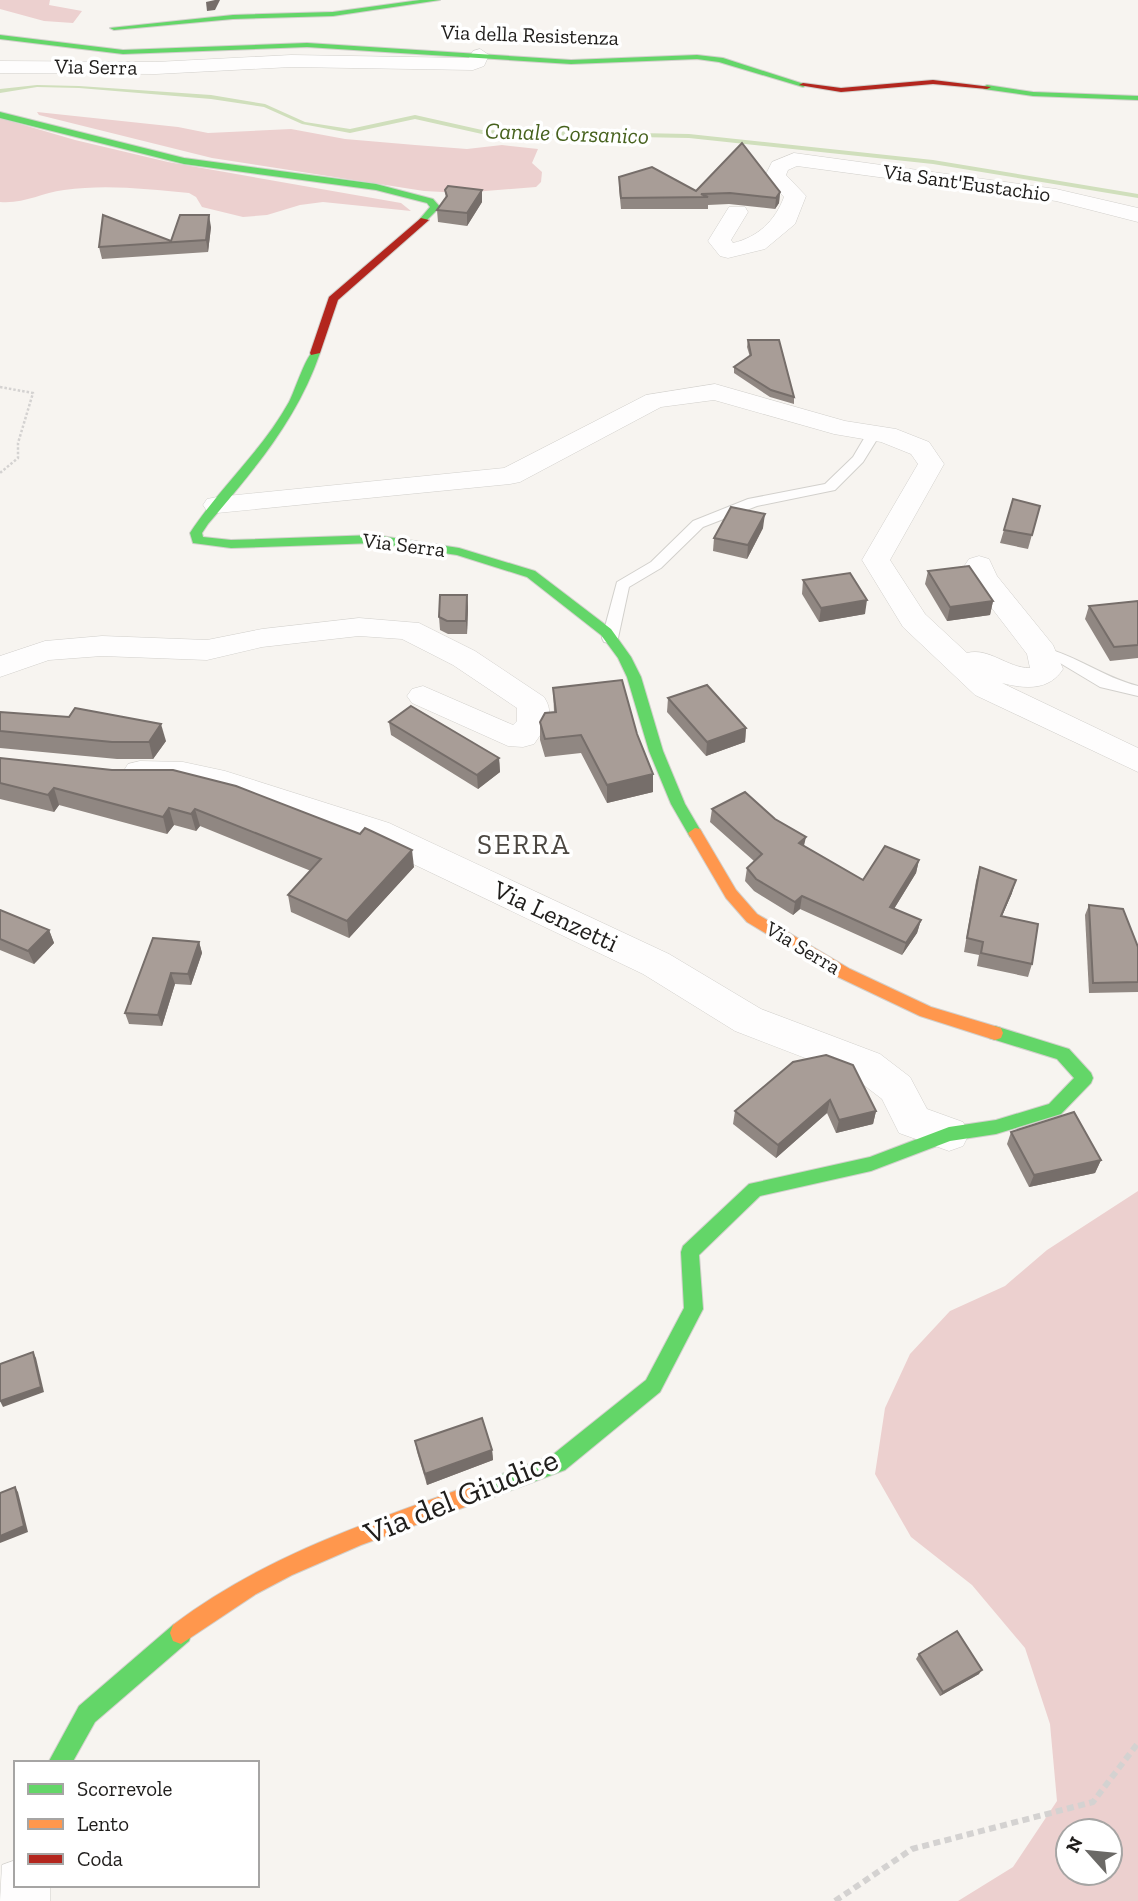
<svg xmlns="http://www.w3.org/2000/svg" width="1138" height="1901" viewBox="0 0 1138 1901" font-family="'Zilla Slab',serif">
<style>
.green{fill:#ecd0cf;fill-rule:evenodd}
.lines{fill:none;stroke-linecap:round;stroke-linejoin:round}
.stream{fill:#d0dfbc;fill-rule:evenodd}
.lane-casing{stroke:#d2d0cc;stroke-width:2}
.street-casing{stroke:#d2d0cc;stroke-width:1}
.fast-casing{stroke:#d2d0cc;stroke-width:2}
.slow-casing{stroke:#d2d0cc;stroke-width:2}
.jam-casing{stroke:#d2d0cc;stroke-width:2}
.path-far1{stroke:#d4d2d1;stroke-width:2.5;stroke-dasharray:2.5 2;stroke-linecap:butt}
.path{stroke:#d4d2d1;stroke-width:6;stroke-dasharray:7 4.5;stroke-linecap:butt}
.lane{fill:#fefdfd;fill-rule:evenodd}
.street{fill:#fefdfd;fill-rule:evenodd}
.fast{fill:#63d668;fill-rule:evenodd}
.slow{fill:#ff974d;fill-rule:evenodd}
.jam{fill:#b3261e;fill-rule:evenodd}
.wall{fill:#908782}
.shaded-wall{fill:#766e6a}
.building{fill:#a89d97;stroke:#766e6a;stroke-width:2}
.labels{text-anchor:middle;stroke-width:7;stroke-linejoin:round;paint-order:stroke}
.far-street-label{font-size:21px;fill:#201e1c;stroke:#fff}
.far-water-label{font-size:23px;font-style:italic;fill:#47621e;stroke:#fff}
.street-label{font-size:26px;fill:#201e1c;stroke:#fff}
.neighbourhood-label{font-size:28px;letter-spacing:2px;fill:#4c4741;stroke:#fff}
.near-street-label{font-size:32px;fill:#201e1c;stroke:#fff}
</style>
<rect width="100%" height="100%" fill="#f7f4f0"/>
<!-- green -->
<g class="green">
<path d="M0,0H50L49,5L82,11L73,23L44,21L0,9Z"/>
<path d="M37,112L178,127L208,133L291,129L345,139L415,145L467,149L502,145L538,149L532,163L542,172L541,182L536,187L461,193L424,191L212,158L39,115Z"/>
<path d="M0,118L75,140L168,162L401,203L411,211L323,202L300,205L267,215L243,217L202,207L196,197L189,193C147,189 106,184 64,190C41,193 24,204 0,202Z"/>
<path d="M1138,1191V1901H958L1013,1867L1057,1801L1050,1724L1025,1648L972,1585L911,1537L875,1474L885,1408L910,1354L950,1311L1005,1286L1047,1250ZM1068,1831H1110V1873H1068Z"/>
</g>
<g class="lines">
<!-- stream -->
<path class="stream" d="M37,85L79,86L211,95L265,104L305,122L350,129L415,115L482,130L689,134L933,160L1138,194V198L933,164L689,138L482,134L415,119L350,133L302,124L264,107L211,99L79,88L37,87L0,93V89Z"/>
<!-- lane casing -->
<g class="lane-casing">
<g id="lane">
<path d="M874,429L881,433L863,462L835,490L757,506L703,527L661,568L629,587L618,638L610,643L604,642L602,638L617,582L651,562L693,521L748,499L825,484L853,457L869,430Z"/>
<path d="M1042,647C1078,656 1102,677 1138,686V696L1100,687L1060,663L1036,656L1034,652Z"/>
</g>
</g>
<!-- street casing -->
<g class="street-casing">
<g id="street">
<path d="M480,49L489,55L484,66L473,70L291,67L156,74L0,73V61L156,62L291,55L469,58L473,51Z"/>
<path d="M794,153L1056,189L1138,208V222L1056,201L797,166L788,170L786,175L806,196L795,224L765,249L728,258L720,256L708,241L729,207H745L748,212L731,240L733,243C758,237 775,221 784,197L765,176L772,162Z"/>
<path d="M715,384L845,421L896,429L929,442L944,464L890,560L925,614L967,653C989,647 1007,668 1030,668L1027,654L968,577L965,565L969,559L979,556L989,559L997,576L1053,645L1063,669C1049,691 1025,689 1002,683L1138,748V772L975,695L903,627L862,560L918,464L911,454L881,442L834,434L714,400L661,407L520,482L510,484L217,513L207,511L203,505L207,499L217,497L504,468L646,395Z"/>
<path d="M359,618L419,623L475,651L544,697C556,715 545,728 534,744L523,747L508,746L412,703L407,696L412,689L423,686L513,725L517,721V708L453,665L402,639L359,636L262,647L207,660L102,656L49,660L0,677V656L45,641L102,636L207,640L262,629Z"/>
<path d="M140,761L183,762L225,771L389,823L669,954L761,1009L880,1054L910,1077L927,1109L963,1122L969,1134L963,1146L949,1151L899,1133L882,1099L852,1076L735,1031L643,974L365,841L220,792L183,784L140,783L128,780L123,772L128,764Z"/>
<path d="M16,1860V1885H50V1901H0L2,1865Z"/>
</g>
</g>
<!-- fast casing -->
<g class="fast-casing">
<g id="fast">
<path d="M420,0H440L333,16L233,19L114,30L110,28L233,15L333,12Z"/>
<path d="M0,35L123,50L307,43L571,60L697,55L723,58L807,85L803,87L719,62L697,59L571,64L307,47L123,54L0,39Z"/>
<path d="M987,85L1033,92L1138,96V100L1033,96L984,89L983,87Z"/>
<path d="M0,112L184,158L376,184L433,199L440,207L424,223L419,220L430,207L427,203L376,190L184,164L0,118Z"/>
<path d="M315,350L320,353C297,420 253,471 208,524L202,533L203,537L231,540L375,535L459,548L535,571L611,629L631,657L641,677L663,751L685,804L702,833L700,837H690L671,804L649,751L627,677L618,658L601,635L527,577L457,555L375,543L231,548L193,543L190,533C220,487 262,451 289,402C295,391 306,354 315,350Z"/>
<path d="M995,1026L1069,1049L1091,1073L1093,1078L1091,1083L1061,1114L996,1134L950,1141L871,1171L760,1196L699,1255L703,1309L660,1392L565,1470L477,1503L470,1500L467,1493L470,1486L551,1456L646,1380L684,1308L681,1252L683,1246L749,1184L870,1157L949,1127L996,1120L1049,1104L1074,1078L1057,1059L989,1038L987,1033L989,1028Z"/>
<path d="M181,1622L189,1625L192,1633L189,1641L95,1722L72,1763H48L79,1706L173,1625Z"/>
</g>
</g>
<!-- slow casing -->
<g class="slow-casing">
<g id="slow">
<path d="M695,828L700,829L736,890L757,914L850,969L931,1007L1001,1028L1003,1033L1001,1038L995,1040L920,1016L838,977L747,922L726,898L688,833Z"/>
<path d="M477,1483L484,1486L487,1493L484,1500L361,1545L292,1575L256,1594L181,1644L173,1641L170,1633L173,1625C266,1555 369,1522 477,1483Z"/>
</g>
</g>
<!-- jam casing -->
<g class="jam-casing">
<g id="jam">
<path d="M933,80L991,87L987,89L933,84L841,92L799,85L803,83L841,88Z"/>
<path d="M421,218L429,220L338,300L320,353L311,355L310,353L329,297Z"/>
</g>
</g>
<!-- path-far1 -->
<path class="path-far1" d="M0,387L33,393L18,443V458L0,473"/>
<!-- path -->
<path class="path" d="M835,1901L912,1849L1093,1802L1138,1743"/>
<!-- lane -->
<use href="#lane" class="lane"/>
<!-- street -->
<use href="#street" class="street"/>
<!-- fast -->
<use href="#fast" class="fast"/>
<!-- slow -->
<use href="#slow" class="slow"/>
<!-- jam -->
<use href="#jam" class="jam"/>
</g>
<!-- wall -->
<g class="wall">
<path d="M619,177L696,191L780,192L779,203L775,209L729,204L708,205V209H621L619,188Z"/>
<path d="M445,190H482V202L467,226L438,222L437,210L446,199Z"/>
<path d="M211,227L208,252L102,259L99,247L171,241Z"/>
<path d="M748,340L794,397V404L770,397L734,373V367L750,357L747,347Z"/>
<path d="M1040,506L1028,549L1000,543L1004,530Z"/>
<path d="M763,528L747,559L713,551L714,538Z"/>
<path d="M928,571L993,601L990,615L947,621L925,584Z"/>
<path d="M803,580L865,614L819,622L802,594Z"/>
<path d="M467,595L468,608L467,634H448L440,630L439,617Z"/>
<path d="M1138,601V658L1110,661L1085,619L1089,606Z"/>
<path d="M553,688L637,734L653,774V792L607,803L581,753L545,757L540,740V722L554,712Z"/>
<path d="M668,698L746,728L745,742L706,756L667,712Z"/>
<path d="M0,712L166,741L153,759H117L0,748Z"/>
<path d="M389,722L499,758L500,772L478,789L391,735Z"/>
<path d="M0,758L112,770L414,867L349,938L291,912L288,895L311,871L200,826L196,831L174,825L167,834L59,805L54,812L0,799Z"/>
<path d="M712,809L804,846L863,880L919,860L916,873L894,909L921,920L917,933L902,955L800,909L793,915L754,891L745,881L747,868L754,861L710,822Z"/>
<path d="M980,867L1012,893L1002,916L1032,964L1028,977L977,966L979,955L964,952L976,881Z"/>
<path d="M1089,905L1138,947V992L1089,993L1085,915Z"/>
<path d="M0,910L49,930L54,943L34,964L0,950Z"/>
<path d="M199,942L202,953L191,985L175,984L162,1026L129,1024L125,1013Z"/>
<path d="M793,1062L876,1111L873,1124L836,1133L827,1113L776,1158L733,1124L735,1111Z"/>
<path d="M1011,1132L1101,1160L1095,1173L1029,1187L1007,1144Z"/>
<path d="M415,1441L492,1450L493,1460L427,1485L417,1452Z"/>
<path d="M919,1654L979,1674L940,1696L916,1659Z"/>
</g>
<!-- shaded-wall -->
<g class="shaded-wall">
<path d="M215,0H220L215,10L207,11L206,2Z"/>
<path d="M482,190V202L467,226V213Z"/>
<path d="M780,192L779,203L775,209L776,198Z"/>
<path d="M209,215L211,227L208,252L206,240Z"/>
<path d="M765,514L763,528L747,559L748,545Z"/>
<path d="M467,595L468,608L467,634L466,621Z"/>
<path d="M867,600L865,614L819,622L821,608Z"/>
<path d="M993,601L990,615L947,621L950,607Z"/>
<path d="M161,724L166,741L153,759L149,742Z"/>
<path d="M746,728L745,742L706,756L707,742Z"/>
<path d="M499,758L500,772L478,789L477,775Z"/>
<path d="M653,774V792L607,803V785Z"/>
<path d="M54,788L59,805L54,812L48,795Z"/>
<path d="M169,808L174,825L167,834L163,817Z"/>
<path d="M195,809L200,826L196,831L191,814Z"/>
<path d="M806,837L803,850L799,843Z"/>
<path d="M412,850L414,867L349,938L347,921Z"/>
<path d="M919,860L916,873L887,920L890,907Z"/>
<path d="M1016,880L1012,893L996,929L1001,916Z"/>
<path d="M802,896L800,909L793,915L795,902Z"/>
<path d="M921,920L917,933L902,955L906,943Z"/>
<path d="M49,930L54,943L34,964L28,951Z"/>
<path d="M199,942L202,953L191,985L188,974Z"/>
<path d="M171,973L175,984L162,1026L158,1015Z"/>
<path d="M830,1100L827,1113L776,1158L778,1145Z"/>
<path d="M876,1111L873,1124L836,1133L839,1120Z"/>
<path d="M1101,1160L1095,1173L1029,1187L1034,1175Z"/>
<path d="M33,1352L36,1358L44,1392L3,1407L0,1401Z"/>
<path d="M492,1450L493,1460L427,1485L425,1474Z"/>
<path d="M15,1487L18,1492L28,1532L0,1543V1536Z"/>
<path d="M982,1670L979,1674L940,1696L943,1692Z"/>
</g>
<!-- building -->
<g class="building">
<path d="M742,143L780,192L776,198L730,193L701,194L708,197L621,198L619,177L652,167L696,191Z"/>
<path d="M448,186L482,190L467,213L437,210L447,196L445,190Z"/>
<path d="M103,215L171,241L180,215H209L206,240L99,247Z"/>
<path d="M748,340H779L794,397L771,390L734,367L751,355Z"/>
<path d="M1013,499L1040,506L1032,535L1004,530Z"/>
<path d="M731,507L765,514L748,545L714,538Z"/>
<path d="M969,566L993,601L950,607L928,571Z"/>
<path d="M850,573L867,600L821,608L803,580Z"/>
<path d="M440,595H467L466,621H447L439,617Z"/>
<path d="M1138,601V645L1114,647L1089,606Z"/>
<path d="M622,680L637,734L653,774L607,785L581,735L545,739L540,722L545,713L556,712L553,688Z"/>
<path d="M707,685L746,728L707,742L668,698Z"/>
<path d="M411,706L499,758L477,775L389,722Z"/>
<path d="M75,708L161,724L149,742H112L0,731V712L69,717Z"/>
<path d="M0,758L112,770H173L236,786L360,834L365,828L412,850L347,921L288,895L321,859L195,809L191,814L169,808L163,817L54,788L48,795L0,783Z"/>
<path d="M745,792L775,819L806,837L799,843L863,880L885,846L919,860L890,907L921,920L906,943L802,896L795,902L756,879L747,868L762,854L712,809Z"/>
<path d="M980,867L1016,880L1001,916L1038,924L1032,964L981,953L983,942L967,938Z"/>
<path d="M1089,905L1123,909L1138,947V982L1093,983Z"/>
<path d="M0,910L49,930L28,951L0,939Z"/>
<path d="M153,938L199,942L188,974L171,973L158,1015L125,1013Z"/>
<path d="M826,1055L853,1065L876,1111L839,1120L830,1100L778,1145L735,1111L793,1062Z"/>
<path d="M1074,1112L1101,1160L1034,1175L1011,1132Z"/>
<path d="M33,1352L41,1387L0,1401V1364Z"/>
<path d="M482,1418L492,1450L425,1474L415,1441Z"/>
<path d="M15,1487L24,1526L0,1536V1493Z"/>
<path d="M957,1631L982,1670L943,1692L919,1654Z"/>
</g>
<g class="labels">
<!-- far-street labels -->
<g class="far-street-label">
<text transform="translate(530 35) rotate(2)" y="7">Via della Resistenza</text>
<text transform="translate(96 67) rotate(1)" y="7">Via Serra</text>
<text transform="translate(967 183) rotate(8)" y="7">Via Sant'Eustachio</text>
<text transform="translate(404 545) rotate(7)" y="7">Via Serra</text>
<text transform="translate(803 948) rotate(31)" y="7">Via Serra</text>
</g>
<!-- far-water labels -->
<g class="far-water-label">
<text transform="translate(567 133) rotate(2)" y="8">Canale Corsanico</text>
</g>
<!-- street labels -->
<g class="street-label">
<text transform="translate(556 916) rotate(25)" y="9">Via Lenzetti</text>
</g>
<!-- neighbourhood labels -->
<g class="neighbourhood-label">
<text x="524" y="854">SERRA</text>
</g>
<!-- near-street labels -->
<g class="near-street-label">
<text transform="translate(461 1496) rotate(-22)" y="11">Via del Giudice</text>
</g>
</g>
<!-- legend -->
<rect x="14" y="1761" width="245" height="126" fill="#ffffff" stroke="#a6a5a4" stroke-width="2"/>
<rect x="28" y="1784" width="35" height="10" fill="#63d668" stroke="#a6a5a4" stroke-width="2"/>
<text x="77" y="1796" font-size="21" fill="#201e1c">Scorrevole</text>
<rect x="28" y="1819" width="35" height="10" fill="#ff974d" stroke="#a6a5a4" stroke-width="2"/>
<text x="77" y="1831" font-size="21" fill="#201e1c">Lento</text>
<rect x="28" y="1854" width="35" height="10" fill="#b3261e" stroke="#a6a5a4" stroke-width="2"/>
<text x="77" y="1866" font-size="21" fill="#201e1c">Coda</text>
<!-- north arrow -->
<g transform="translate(1089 1852) rotate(297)"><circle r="33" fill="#ffffff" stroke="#a6a5a4" stroke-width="2"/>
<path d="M0-5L12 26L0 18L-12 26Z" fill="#6b6966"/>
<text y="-10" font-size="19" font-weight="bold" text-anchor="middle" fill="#201e1c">N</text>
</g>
</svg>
